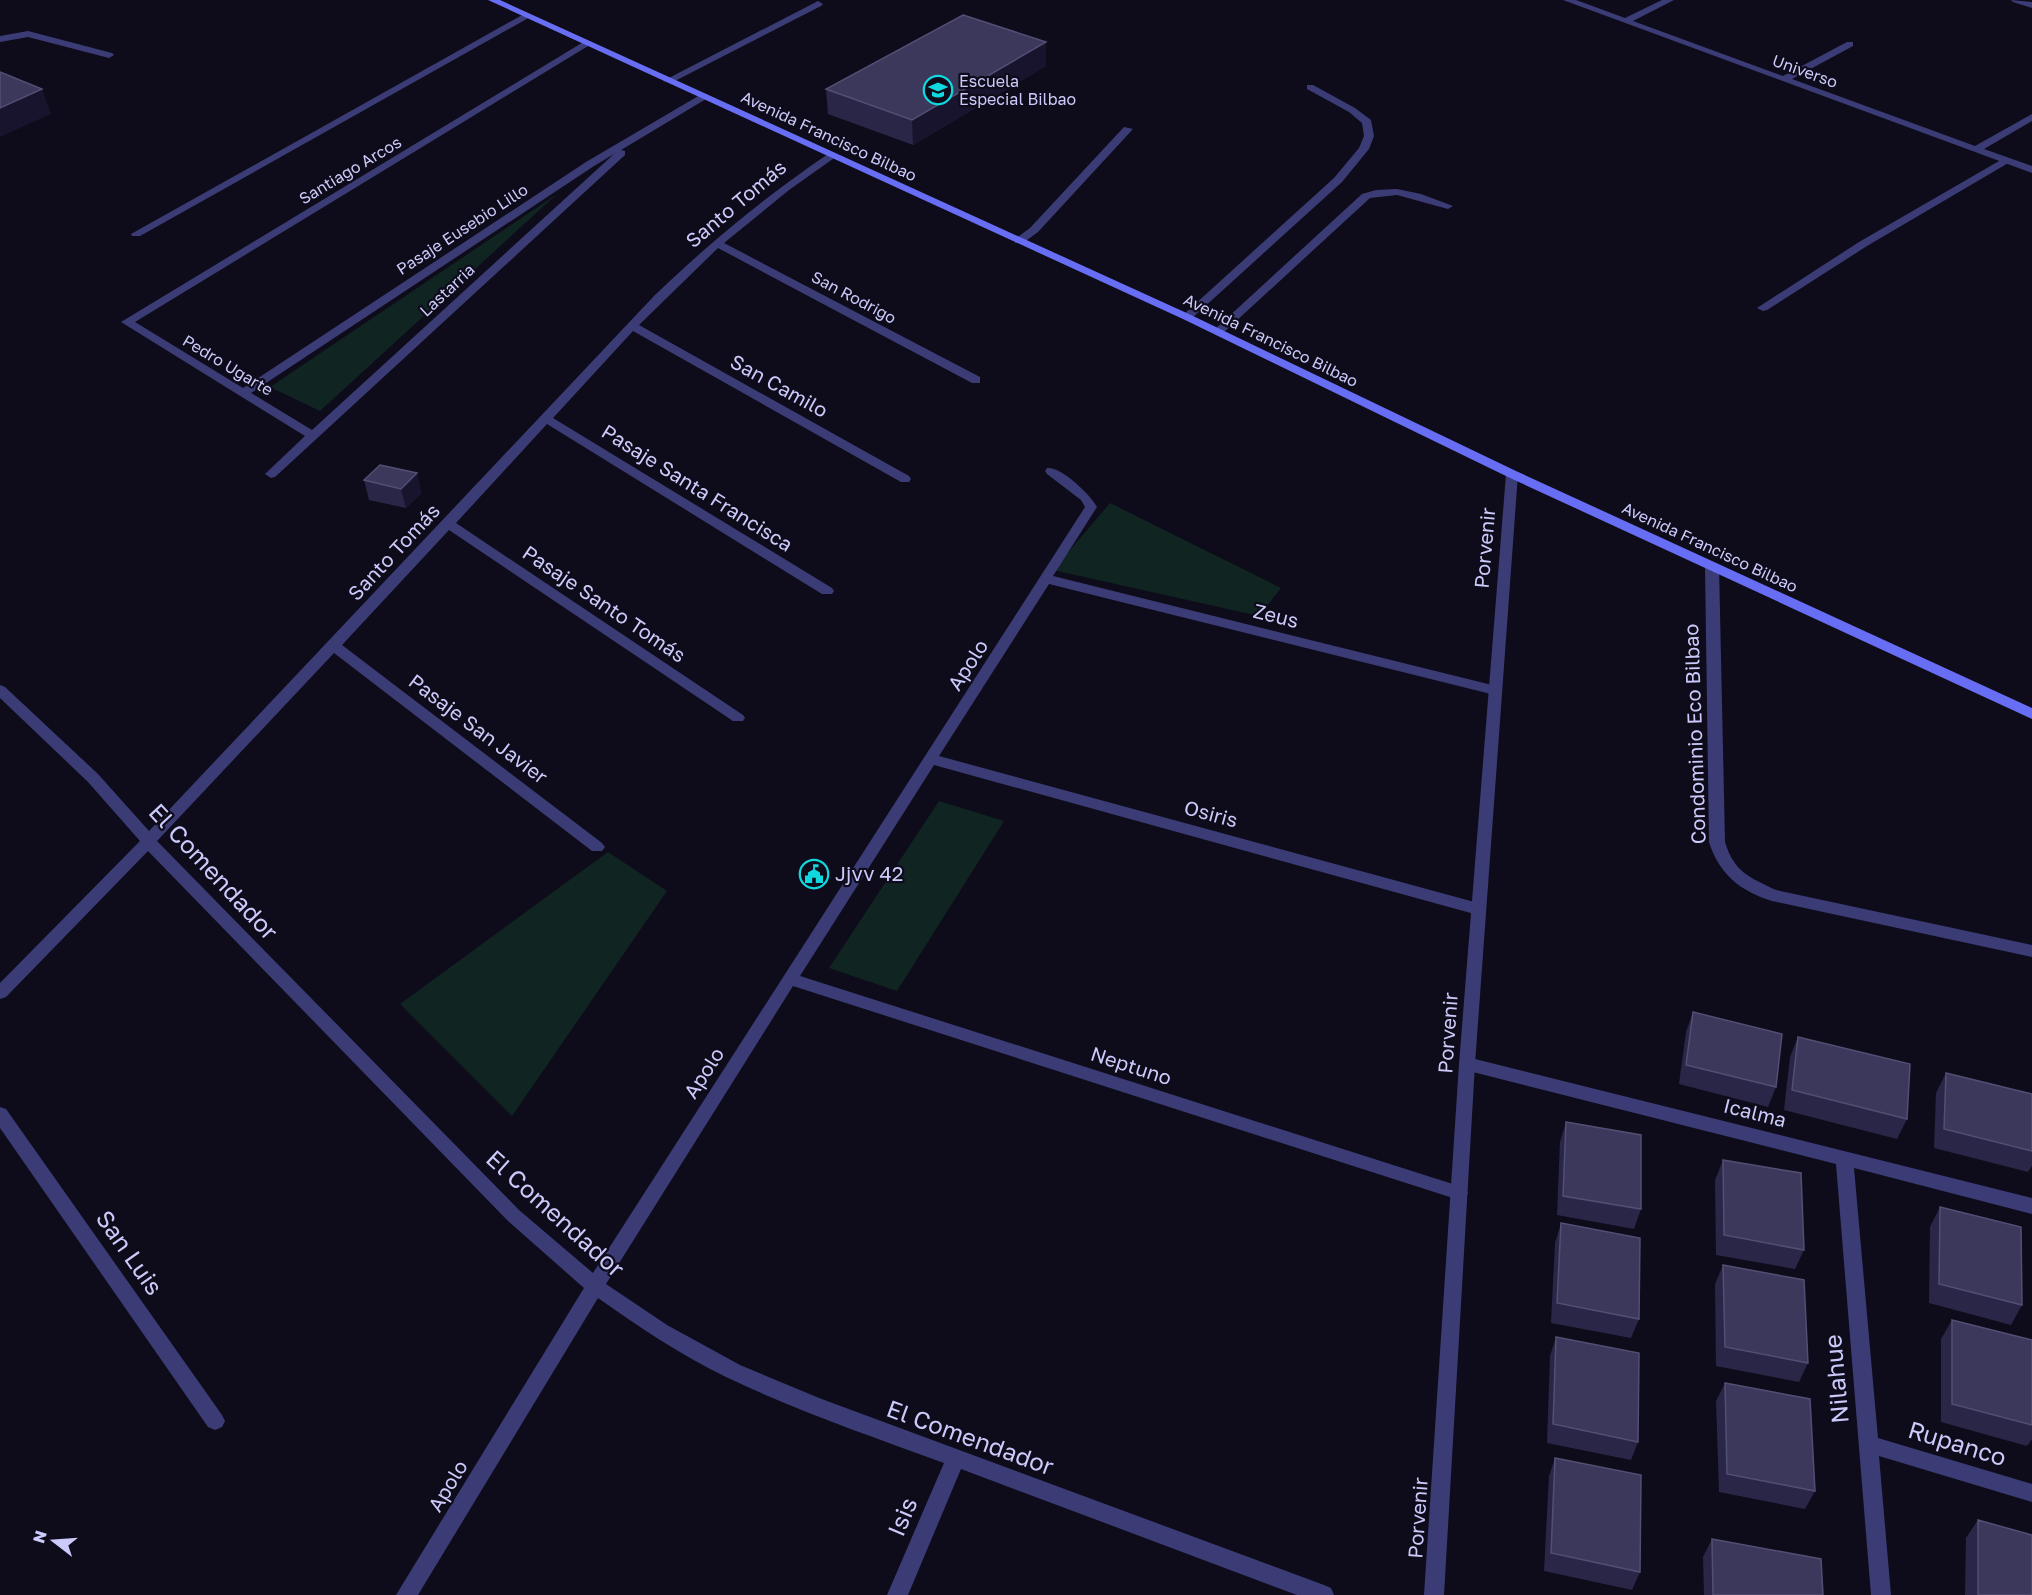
<svg xmlns="http://www.w3.org/2000/svg" width="2032" height="1595" viewBox="0 0 2032 1595" font-family="'Golos Text',sans-serif">
<style>
.green{fill:#102422}
.lines{fill:none;stroke-linecap:round;stroke-linejoin:round}
.service{fill:#3b3c76;fill-rule:evenodd}
.minor{fill:#3b3c76;fill-rule:evenodd}
.tertiary{fill:#3b3c76;fill-rule:evenodd}
.secondary{fill:#686ef3;fill-rule:evenodd}
.wall{fill:#2a2648}
.shaded-wall{fill:#18142d}
.building{fill:#3c385b;stroke:#524f74;stroke-width:1.5}
.labels{text-anchor:middle;stroke-width:4.5;stroke-linejoin:round;paint-order:stroke}
.far-street-label{font-size:16px;fill:#cccafb;stroke:#0e0c1a}
.far-poi-label{font-size:16px;fill:#cccafb;stroke:#0e0c1a;text-anchor:start}
.street-label{font-size:20px;fill:#cccafb;stroke:#0e0c1a}
.poi-label{font-size:20px;fill:#cccafb;stroke:#0e0c1a;text-anchor:start}
.near-street-label{font-size:24px;fill:#cccafb;stroke:#0e0c1a}
</style>
<rect width="100%" height="100%" fill="#0e0c1a"/>
<!-- green -->
<g class="green">
<path d="M557,194L320,411L270,387Z"/>
<path d="M1110,503L1281,588L1259,616L1053,570Z"/>
<path d="M939,801L1004,821L897,991L829,968Z"/>
<path d="M608,852L667,891L512,1116L400,1004Z"/>
</g>
<g class="lines">
<!-- service -->
<g class="service">
<path d="M818,1L823,4L821,6L671,83L663,81Z"/>
<path d="M524,14L532,16L140,236H132L131,234Z"/>
<path d="M28,31L112,53L114,55L109,58L28,37L0,42V36Z"/>
<path d="M1124,127L1133,129L1038,232L1023,243H1015V239L1030,228Z"/>
<path d="M2006,157L2011,160L2010,162L1867,246L1767,310L1763,311L1757,308L1859,242Z"/>
<path d="M1397,189L1421,194L1453,206L1448,209L1397,195L1370,198L1222,334H1214V330L1362,194L1376,190Z"/>
</g>
<!-- minor -->
<g class="minor">
<path d="M1563,0H1576L1625,18L1662,0H1674L1633,21L1783,76L1847,42H1853V46L1792,79L1975,146L2032,114V121L1984,149L2032,166V173Z"/>
<path d="M2011,0L2032,2V8L2013,2Z"/>
<path d="M585,41L593,43L135,322L243,388L586,162L700,95H706V99L621,150L625,151V155L275,477L271,478L265,474L305,436L121,322ZM614,154L312,430L251,393L594,166Z"/>
<path d="M1307,85H1313L1355,108L1371,120L1374,136L1369,149L1342,182L1191,319H1183V315L1334,178L1359,148L1364,136L1362,123L1349,112L1307,89Z"/>
<path d="M828,154L837,156L789,190L724,243L980,377V383H972L718,248L639,325L909,476L911,479L909,482H901L633,331L553,418L832,588L834,591L832,594H822L547,424L456,523L743,715L745,718L743,721H733L449,530L342,645L602,843L605,847L602,851H592L334,653L157,841L519,1210L593,1273L1085,507L1081,500L1047,474L1045,471L1047,468C1061,466 1091,495 1097,507L1053,576L1500,687L1502,690L1495,695L1049,584L939,756L1478,903L1484,905L1486,909L1484,913L1478,915L934,765L800,976L1459,1186L1465,1188L1468,1193L1465,1198L1459,1200L793,986L606,1284L667,1325L740,1365L819,1398L1324,1585L1331,1588L1334,1595H1297L961,1469L908,1595H887L944,1463C871,1436 797,1411 726,1377C681,1355 639,1327 598,1298L418,1595H396L584,1288L507,1220L148,851L6,997L0,999V983L140,841L88,782L0,698V685L5,687L98,774L149,831L654,296C709,243 765,197 828,154Z"/>
<path d="M1712,562L1719,566L1725,842C1734,872 1749,877 1776,890L2032,945V957L1772,901C1740,891 1719,874 1709,842L1705,566Z"/>
<path d="M1467,1057L2032,1198V1214L1854,1168L1878,1438L2032,1484V1502L1879,1456L1891,1595H1871L1836,1164L1461,1069L1459,1064L1461,1059Z"/>
<path d="M0,1107L6,1109L222,1415L225,1421L222,1427L215,1430L208,1427L0,1128Z"/>
</g>
<!-- tertiary -->
<path class="tertiary" d="M1512,470L1518,474L1475,1064L1444,1595H1424L1459,1064L1506,474Z"/>
<!-- secondary -->
<path class="secondary" d="M488,0H500L1191,315L1516,471L2032,708V719L1508,477L1183,319Z"/>
</g>
<!-- wall -->
<g class="wall">
<path d="M1046,42V66L913,145L828,114L826,89Z"/>
<path d="M417,473L421,493L406,508L369,500L364,480Z"/>
<path d="M1693,1012L1776,1087L1768,1107L1679,1084L1686,1032Z"/>
<path d="M1798,1037L1907,1119L1897,1139L1784,1110L1790,1057Z"/>
<path d="M1946,1073L2032,1094V1166L2028,1172L1934,1148L1936,1093Z"/>
<path d="M1566,1122L1641,1209L1634,1229L1557,1215L1560,1142Z"/>
<path d="M1723,1160L1804,1250L1795,1269L1716,1255L1715,1180Z"/>
<path d="M1940,1207L2022,1305L2011,1325L1929,1303L1930,1227Z"/>
<path d="M1561,1223L1639,1319L1631,1338L1551,1323L1555,1243Z"/>
<path d="M1723,1265L1808,1363L1799,1382L1716,1366L1715,1284Z"/>
<path d="M1952,1320L2032,1340V1439L2027,1446L1941,1422V1339Z"/>
<path d="M1556,1337L1638,1442L1631,1460L1547,1443L1550,1356Z"/>
<path d="M1725,1383L1815,1491L1805,1509L1719,1492L1716,1401Z"/>
<path d="M1555,1458L1640,1572L1632,1590L1544,1571L1549,1476Z"/>
<path d="M1978,1520L2032,1595H1965L1966,1538Z"/>
<path d="M1712,1539L1823,1595H1704L1703,1557Z"/>
</g>
<!-- shaded-wall -->
<g class="shaded-wall">
<path d="M1046,42V66L913,145L912,120Z"/>
<path d="M42,89L51,114L0,137V108Z"/>
<path d="M417,473L421,493L406,508L401,489Z"/>
</g>
<!-- building -->
<g class="building">
<path d="M963,15L1046,42L912,120L826,89Z"/>
<path d="M0,72L42,89L0,108Z"/>
<path d="M380,465L417,473L401,489L364,480Z"/>
<path d="M1693,1012L1782,1034L1776,1087L1686,1065Z"/>
<path d="M1798,1037L1910,1064L1907,1119L1792,1090Z"/>
<path d="M1946,1073L2032,1094V1151L1944,1129Z"/>
<path d="M1566,1122L1641,1135V1209L1563,1196Z"/>
<path d="M1723,1160L1801,1173L1804,1250L1724,1235Z"/>
<path d="M1940,1207L2021,1227L2022,1305L1939,1284Z"/>
<path d="M1561,1223L1640,1238L1639,1319L1557,1303Z"/>
<path d="M1723,1265L1804,1280L1808,1363L1725,1347Z"/>
<path d="M1952,1320L2032,1340V1425L1952,1404Z"/>
<path d="M1556,1337L1639,1353L1638,1442L1553,1424Z"/>
<path d="M1725,1383L1810,1399L1815,1491L1727,1474Z"/>
<path d="M1555,1458L1641,1475L1640,1572L1551,1553Z"/>
<path d="M1978,1520L2032,1535V1595H1978Z"/>
<path d="M1712,1539L1821,1559L1823,1595H1713Z"/>
</g>
<!-- icons -->
<defs>
<g id="school-ring" transform="scale(1.5)"><circle r="9.5" fill="#0e0c1a" stroke="#11d8df" stroke-width="1.5"/><path d="M0-5L7-2L0 1L-7-2ZM-4 1L0 2.5L4 1V4Q0 6-4 4Z" fill="#11d8df"/></g>
<g id="civic-ring" transform="scale(1.5)"><circle r="9.5" fill="#0e0c1a" stroke="#11d8df" stroke-width="1.5"/><path d="M-.6-6.5H3V-4.5H.6V-3L4-1V1h2V6H-6V1h2V-1L-.6-3ZM-1.2 2.5V6h2.4V2.5Z" fill="#11d8df"/></g>
</defs>
<g fill-rule="evenodd">
<use href="#school-ring" x="938" y="90"/>
<use href="#civic-ring" x="814" y="874"/>
</g>
<g class="labels">
<!-- far-street labels -->
<g class="far-street-label">
<text transform="translate(1805 71) rotate(20)" y="6">Universo</text>
<text transform="translate(829 136) rotate(25)" y="6">Avenida Francisco Bilbao</text>
<text transform="translate(350 170) rotate(-31)" y="6">Santiago Arcos</text>
<text transform="translate(462 229) rotate(-33)" y="6">Pasaje Eusebio Lillo</text>
<text transform="translate(447 290) rotate(-43)" y="6">Lastarria</text>
<text transform="translate(854 297) rotate(28)" y="6">San Rodrigo</text>
<text transform="translate(1271 340) rotate(26)" y="6">Avenida Francisco Bilbao</text>
<text transform="translate(228 365) rotate(31)" y="6">Pedro Ugarte</text>
<text transform="translate(1710 547) rotate(25)" y="6">Avenida Francisco Bilbao</text>
</g>
<!-- far-poi labels -->
<g class="far-poi-label">
<text x="959" y="87">Escuela<tspan x="959" dy="18">Especial Bilbao</tspan></text>
</g>
<!-- street labels -->
<g class="street-label">
<text transform="translate(736 204) rotate(-40)" y="7">Santo Tomás</text>
<text transform="translate(779 386) rotate(29)" y="7">San Camilo</text>
<text transform="translate(697 488) rotate(32)" y="7">Pasaje Santa Francisca</text>
<text transform="translate(1485 548) rotate(-85)" y="7">Porvenir</text>
<text transform="translate(394 552) rotate(-47)" y="7">Santo Tomás</text>
<text transform="translate(604 604) rotate(34)" y="7">Pasaje Santo Tomás</text>
<text transform="translate(1276 616) rotate(14)" y="7">Zeus</text>
<text transform="translate(968 665) rotate(-57)" y="7">Apolo</text>
<text transform="translate(478 729) rotate(37)" y="7">Pasaje San Javier</text>
<text transform="translate(1695 734) rotate(-92)" y="7">Condominio Eco Bilbao</text>
<text transform="translate(1211 814) rotate(15)" y="7">Osiris</text>
<text transform="translate(1448 1033) rotate(-86)" y="7">Porvenir</text>
<text transform="translate(1131 1066) rotate(18)" y="7">Neptuno</text>
<text transform="translate(704 1073) rotate(-57)" y="7">Apolo</text>
<text transform="translate(1755 1113) rotate(14)" y="7">Icalma</text>
<text transform="translate(448 1486) rotate(-59)" y="7">Apolo</text>
<text transform="translate(1418 1518) rotate(-86)" y="7">Porvenir</text>
</g>
<!-- poi labels -->
<g class="poi-label">
<text x="835" y="881">Jjvv 42</text>
</g>
<!-- near-street labels -->
<g class="near-street-label">
<text transform="translate(213 872) rotate(47)" y="8">El Comendador</text>
<text transform="translate(555 1214) rotate(42)" y="8">El Comendador</text>
<text transform="translate(129 1253) rotate(55)" y="8">San Luis</text>
<text transform="translate(1837 1379) rotate(-95)" y="8">Nilahue</text>
<text transform="translate(970 1438) rotate(20)" y="8">El Comendador</text>
<text transform="translate(1957 1444) rotate(17)" y="8">Rupanco</text>
<text transform="translate(903 1517) rotate(-67)" y="8">Isis</text>
</g>
</g>
<!-- north arrow -->
<g transform="translate(54 1541) rotate(287)" stroke="#0e0c1a" stroke-width="4.5" paint-order="stroke">
<path d="M0-4.5L10 22L0 15L-10 22Z" fill="#cccafb"/>
<text y="-9" font-size="16" font-weight="bold" text-anchor="middle" fill="#cccafb">N</text>
</g>
</svg>
